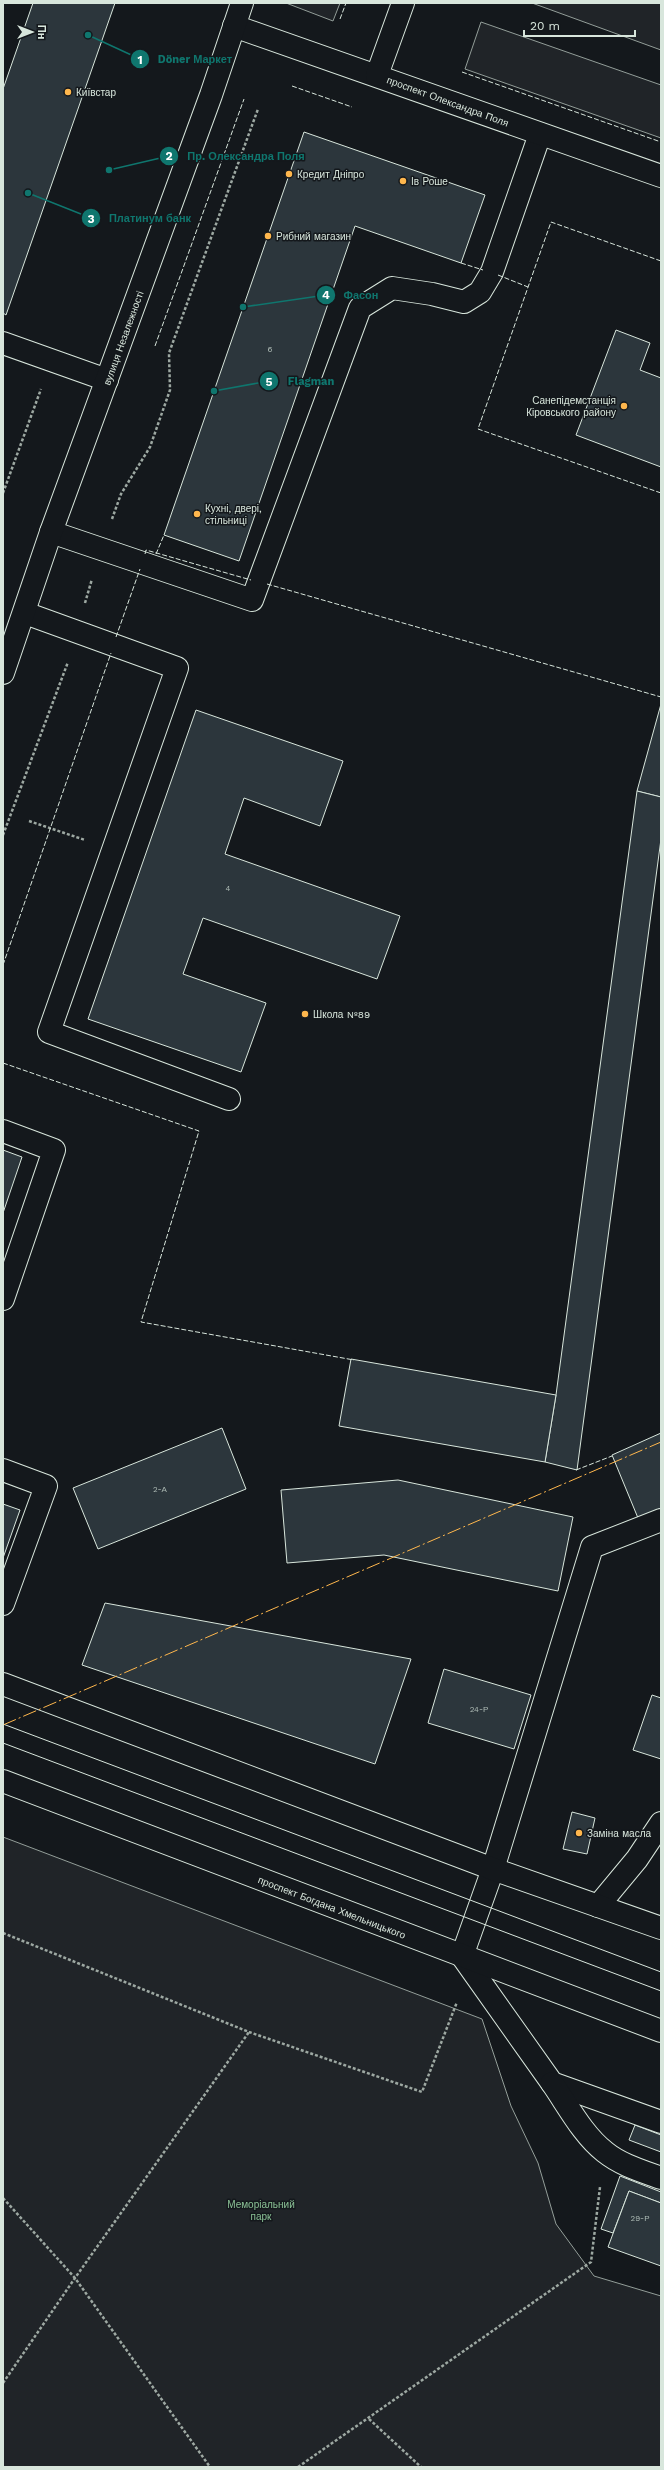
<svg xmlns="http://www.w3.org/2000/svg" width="664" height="2470" viewBox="0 0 664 2470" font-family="'Work Sans',sans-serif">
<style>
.green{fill:#202428;stroke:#939e99}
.building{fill:#2c363c;stroke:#d8e6dc}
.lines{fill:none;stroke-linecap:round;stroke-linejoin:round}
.minor-casing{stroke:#d8e6dc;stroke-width:24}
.major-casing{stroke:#d8e6dc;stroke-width:24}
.path{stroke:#9da8a2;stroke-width:2.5;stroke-dasharray:3 2;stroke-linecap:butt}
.minor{stroke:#14181c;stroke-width:22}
.major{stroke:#14181c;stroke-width:22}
.tram{stroke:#d8e6dc;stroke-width:1}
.fence{stroke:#d8e6dc;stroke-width:1;stroke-dasharray:5 2;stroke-linecap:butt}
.power{stroke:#ffb74d;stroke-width:1;stroke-dasharray:14 3 2 3;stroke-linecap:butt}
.poi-dot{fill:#ffb74d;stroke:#14181c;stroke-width:1.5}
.labels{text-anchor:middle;stroke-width:3;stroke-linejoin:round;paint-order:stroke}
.number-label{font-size:8px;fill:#adbab4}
.poi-label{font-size:10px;fill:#d8e6dc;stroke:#14181c;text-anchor:start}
.street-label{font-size:10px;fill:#d8e6dc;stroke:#14181c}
.park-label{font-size:10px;fill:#8ac095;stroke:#14181c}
.leader{fill:none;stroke:#0f766e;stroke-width:1.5}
.callout-dot{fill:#0f766e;stroke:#14181c;stroke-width:1.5}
.mark-label{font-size:12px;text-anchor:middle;font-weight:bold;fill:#fff}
.callout-label{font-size:11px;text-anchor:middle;font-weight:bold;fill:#0f766e;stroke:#14181c;stroke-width:3;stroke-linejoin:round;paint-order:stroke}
</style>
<rect width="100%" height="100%" fill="#14181c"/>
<!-- green -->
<g class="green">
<path d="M286,3H340L333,21Z"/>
<path d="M532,3H661V50Z"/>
<path d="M481,22L661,85V138L465,69Z"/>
<path d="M3,1837L482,2019L511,2106L538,2163L556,2224L594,2276L661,2296V2467H3Z"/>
</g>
<!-- building -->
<g class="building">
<path d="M33,3H115L6,315L3,313V89Z"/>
<path d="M304,132L485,195L461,263L355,226L239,561L164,535Z"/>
<path d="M616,330L650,343L640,370L661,378V467L576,435Z"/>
<path d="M661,704V797L637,791Z"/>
<path d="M196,710L343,761L320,826L244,798L225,854L400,916L377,979L203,918L183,974L266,1003L241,1072L88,1019Z"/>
<path d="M637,791L661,797V839L577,1470L545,1462L556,1395Z"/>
<path d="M3,1150L22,1157L3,1213Z"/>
<path d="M351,1359L556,1395L545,1462L339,1426Z"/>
<path d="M222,1428L246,1489L98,1549L73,1488Z"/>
<path d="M661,1433V1508L638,1518L612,1455Z"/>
<path d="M398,1480L573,1517L558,1591L384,1555L287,1563L281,1490Z"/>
<path d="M3,1504L20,1510L3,1558Z"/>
<path d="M105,1603L411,1659L375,1764L82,1665Z"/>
<path d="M444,1669L531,1695L514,1749L428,1723Z"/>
<path d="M652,1695L661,1698V1759L633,1750Z"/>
<path d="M572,1812L595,1818L587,1854L563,1849Z"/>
<path d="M635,2125L661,2135V2152L629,2140Z"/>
<path d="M620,2176L661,2192V2203L629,2191L613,2233L601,2229Z"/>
<path d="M629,2191L661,2203V2266L608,2247Z"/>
</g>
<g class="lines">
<!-- minor casing -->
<g class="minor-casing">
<g id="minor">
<path d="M3,343L107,380"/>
<path d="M51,532L252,600L360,308L392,288L432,294L464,302L480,292L492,272L540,134"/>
<path d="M25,613L177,668L49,1032L229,1099"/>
<path d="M3,1131L54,1150L3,1299"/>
<path d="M3,1470L46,1486L3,1604"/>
<path d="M661,1520L592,1547L493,1869L462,1956L552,2083L661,2122"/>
<path d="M598,1906L637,1859L661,1823"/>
<path d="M552,2083C568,2106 583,2135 605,2152C621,2165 642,2171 661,2178"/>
</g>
</g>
<!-- major casing -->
<g class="major-casing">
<g id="major">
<path d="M234,26L661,176"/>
<path d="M377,75L403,3"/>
<path d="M3,673L51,532L211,95L242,3"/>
<path d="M3,1684L493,1869L661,1928"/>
<path d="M3,1781L661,2031"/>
</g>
</g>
<!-- path -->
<g class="path">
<path d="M3,493L41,389"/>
<path d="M112,519L121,494L150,447L170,390L169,353L258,109"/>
<path d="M85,603L92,579"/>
<path d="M29,821L85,840"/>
<path d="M3,835L68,662"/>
<path d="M3,1933L249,2032L422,2092L457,2002"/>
<path d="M3,2198L75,2278L210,2467"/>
<path d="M3,2383L75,2278L249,2032"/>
<path d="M369,2419L421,2467"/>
<path d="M298,2467L591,2262L600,2187"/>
</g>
<!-- minor -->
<use href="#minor" class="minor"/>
<!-- major -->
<use href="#major" class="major"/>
<!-- tram -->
<g class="tram">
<path d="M3,1724L661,1972"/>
<path d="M3,1743L661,1991"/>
</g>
<!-- fence -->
<g class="fence">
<path d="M340,19L346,3"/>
<path d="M462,72L661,142"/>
<path d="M292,86L352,107"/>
<path d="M661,261L551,222L478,429L661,493"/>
<path d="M461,263L483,270"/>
<path d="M498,275L528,287"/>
<path d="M155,346L244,99"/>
<path d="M145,554L146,550L251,580"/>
<path d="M156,554L164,535"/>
<path d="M267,584L661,697"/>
<path d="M116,637L140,569"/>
<path d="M3,965L111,653"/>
<path d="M3,1063L199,1131L141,1322L354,1360"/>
<path d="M576,1470L612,1456"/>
</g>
<!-- power -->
<path class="power" d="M3,1725L661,1442"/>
</g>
<!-- markers -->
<g class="poi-dot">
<circle cx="68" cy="92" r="4"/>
<circle cx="289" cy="174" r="4"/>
<circle cx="403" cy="181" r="4"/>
<circle cx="268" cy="236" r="4"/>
<circle cx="624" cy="406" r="4"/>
<circle cx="197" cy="514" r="4"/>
<circle cx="305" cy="1014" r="4"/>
<circle cx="579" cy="1833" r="4"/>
</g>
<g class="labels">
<!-- number labels -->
<g class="number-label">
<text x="270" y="352">6</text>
<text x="228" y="891">4</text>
<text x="160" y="1492">2-А</text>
<text x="479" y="1712">24-Р</text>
<text x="640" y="2221">29-Р</text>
</g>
<!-- poi labels -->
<g class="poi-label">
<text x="76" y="96">Київстар</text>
<text x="297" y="178">Кредит Дніпро</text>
<text x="411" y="185">Ів Роше</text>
<text x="276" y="240">Рибний магазин</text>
<text x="616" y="404" text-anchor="end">Санепідемстанція<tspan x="616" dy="12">Кіровського району</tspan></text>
<text x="205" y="512">Кухні, двері,<tspan x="205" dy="12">стільниці</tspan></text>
<text x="313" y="1018">Школа №89</text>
<text x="587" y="1837">Заміна масла</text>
</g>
<!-- street labels -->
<g class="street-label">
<text transform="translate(448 101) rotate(20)" y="4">проспект Олександра Поля</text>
<text transform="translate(123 338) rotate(-70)" y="4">вулиця Незалежності</text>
<text transform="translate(332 1907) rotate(21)" y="4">проспект Богдана Хмельницького</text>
</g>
<!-- park labels -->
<g class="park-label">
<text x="261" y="2208">Меморіальний<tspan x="261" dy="12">парк</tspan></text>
</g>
</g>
<!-- callouts -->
<path class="leader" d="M88 35L140 59M109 170L169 156M28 193L91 218M243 307L326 295M214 391L269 381"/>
<g class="callout-dot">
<circle cx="88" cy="35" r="4"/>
<circle cx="109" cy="170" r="4"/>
<circle cx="28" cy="193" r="4"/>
<circle cx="243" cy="307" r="4"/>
<circle cx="214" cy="391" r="4"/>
<circle cx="140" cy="59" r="10"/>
<circle cx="169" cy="156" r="10"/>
<circle cx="91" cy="218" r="10"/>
<circle cx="326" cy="295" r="10"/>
<circle cx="269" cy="381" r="10"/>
</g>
<g class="mark-label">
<text x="140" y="64">1</text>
<text x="169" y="160">2</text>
<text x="91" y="223">3</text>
<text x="326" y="299">4</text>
<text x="269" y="386">5</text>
</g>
<g class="callout-label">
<text x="195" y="63">Döner Маркет</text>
<text x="246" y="160">Пр. Олександра Поля</text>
<text x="150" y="222">Платинум банк</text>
<text x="361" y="299">Фасон</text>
<text x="311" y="385">Flagman</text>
</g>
<!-- border -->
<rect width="664" height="2470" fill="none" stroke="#d8e6dc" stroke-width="8"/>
<!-- north arrow -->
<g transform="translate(32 32) rotate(90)" stroke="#14181c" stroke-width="3" paint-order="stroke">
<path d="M0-3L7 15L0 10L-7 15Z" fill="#d8e6dc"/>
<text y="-6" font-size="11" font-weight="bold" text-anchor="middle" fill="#d8e6dc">Пн</text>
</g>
<!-- scale -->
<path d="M524 30v6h111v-6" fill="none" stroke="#d8e6dc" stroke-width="2"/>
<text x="530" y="30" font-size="12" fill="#d8e6dc" stroke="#14181c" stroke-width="3" paint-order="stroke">20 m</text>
</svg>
